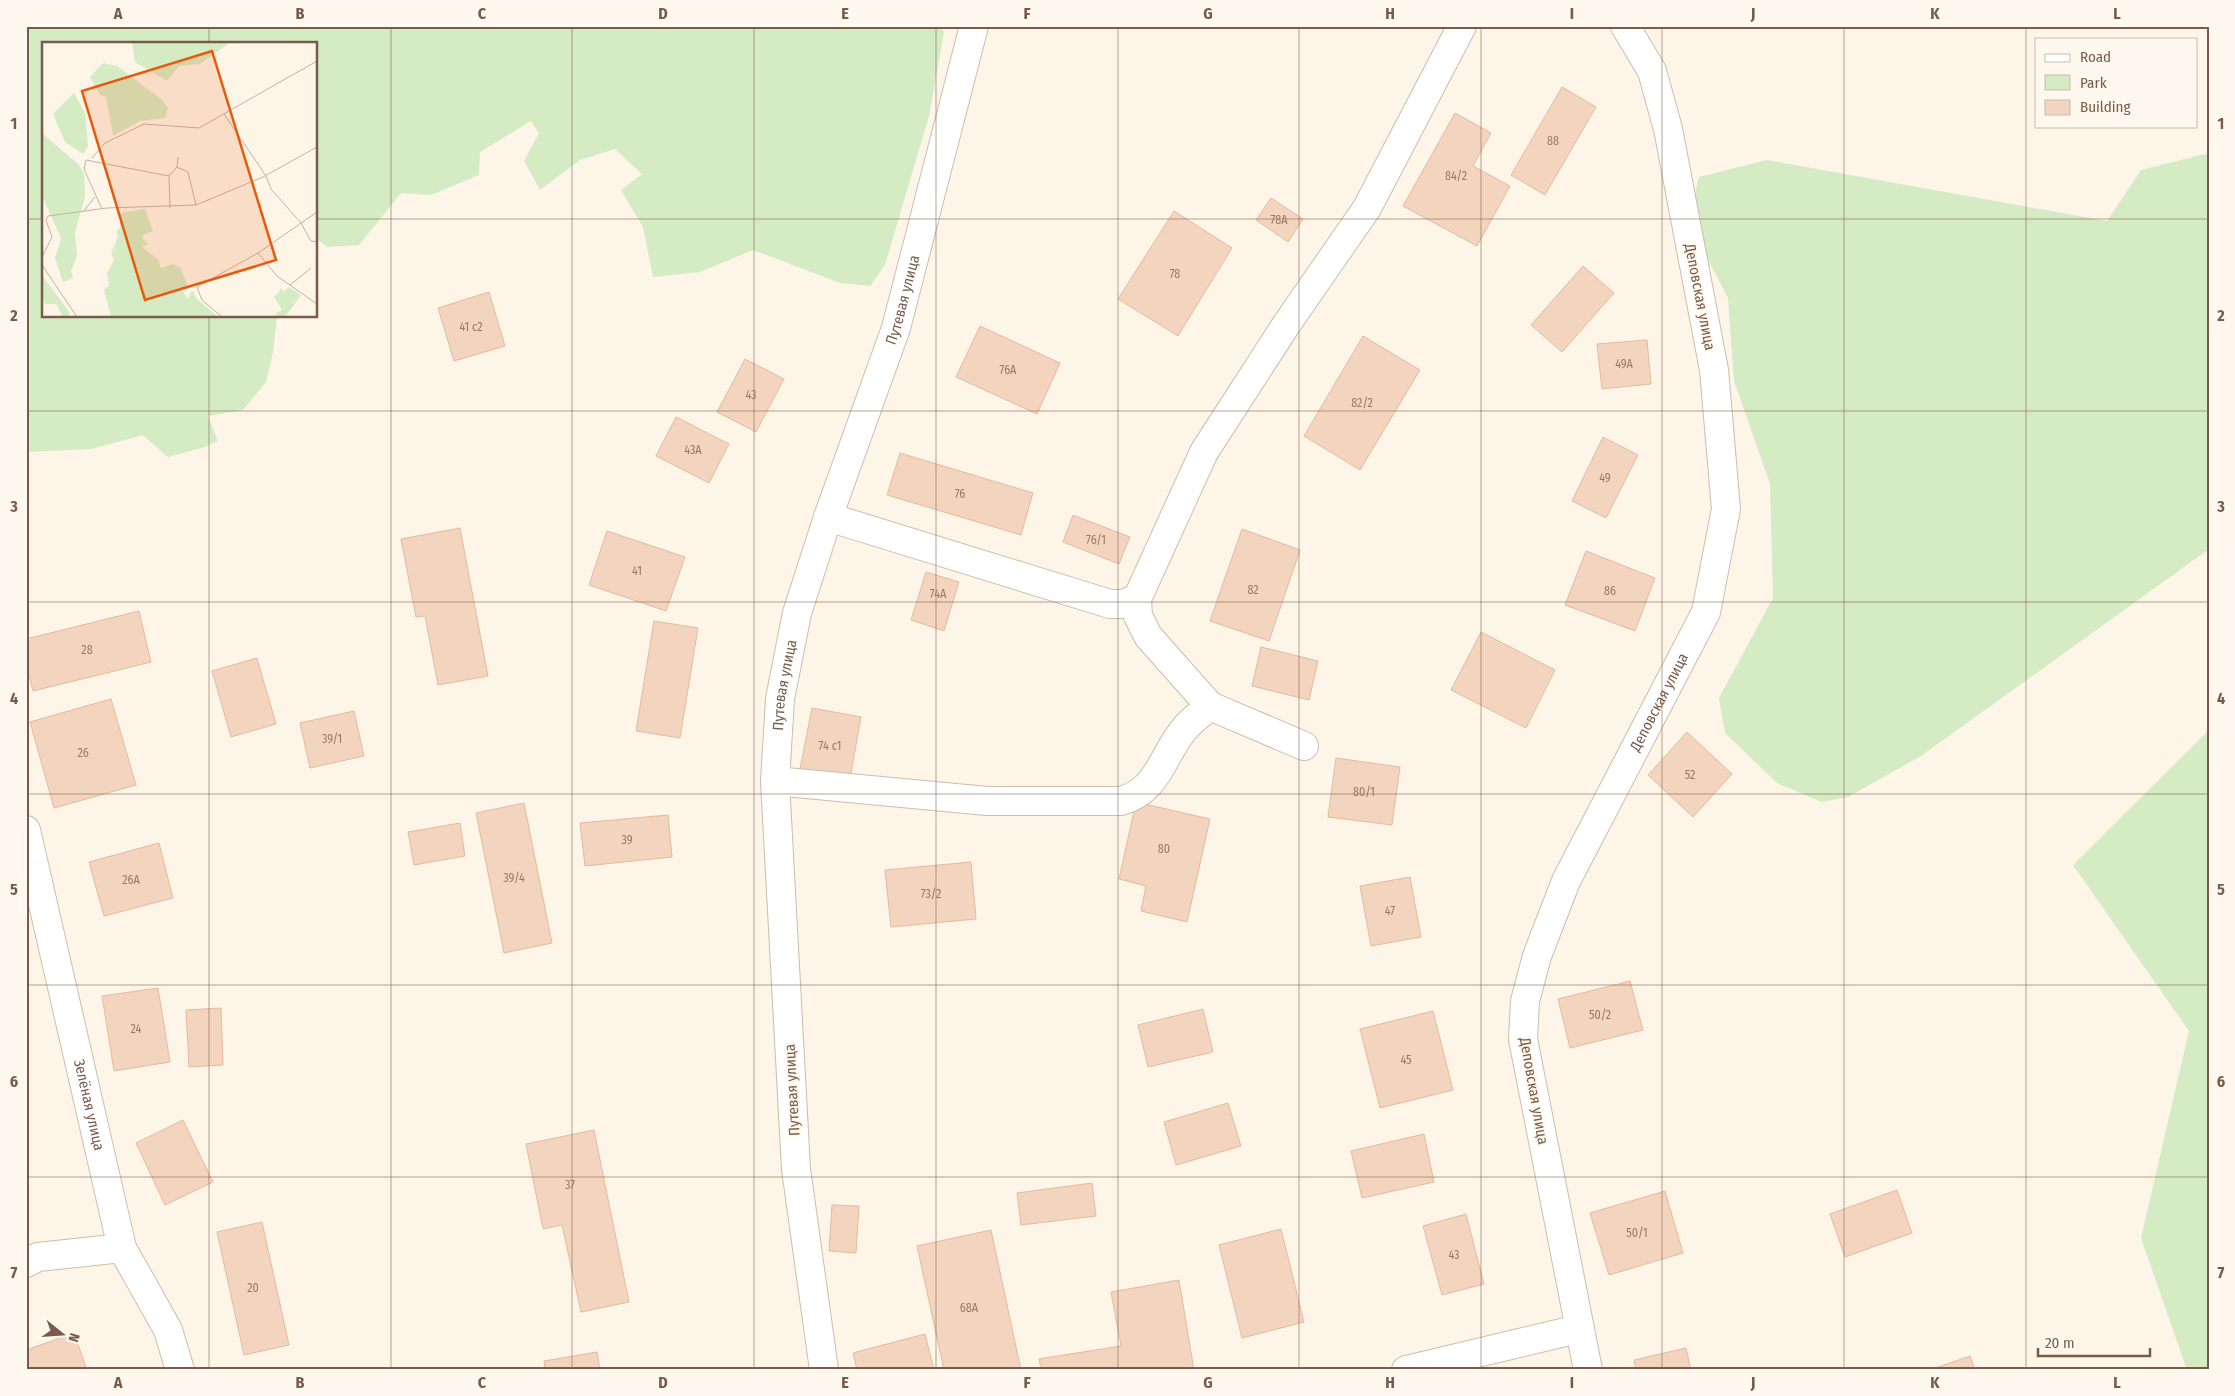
<svg xmlns="http://www.w3.org/2000/svg" width="2235" height="1396" viewBox="0 0 2235 1396" font-family="'Fira Sans Condensed',sans-serif">
<style>
.green{fill:#d4ebc4}
.building{fill:#f3d4be;stroke:#e6ba9d}
.lines{fill:none;stroke-linecap:round;stroke-linejoin:round}
.street-casing{stroke:#cfbcac;stroke-width:30}
.street{stroke:#fff;stroke-width:28}
.grid{fill:none;stroke:#785b4a;stroke-width:1;stroke-opacity:0.55}
.labels{text-anchor:middle;stroke-width:4;stroke-linejoin:round;paint-order:stroke}
.number-label{font-size:12px;fill:#977967}
.street-label{font-size:15px;fill:#785b4a;stroke:#fff8ee}
.inset-road{fill:none;stroke:#c4b2a3;stroke-width:1}
.view{fill:#e8590c;fill-opacity:0.15;stroke:#e8590c;stroke-width:2.5}
.inset-edge{fill:none;stroke:#785b4a;stroke-width:2.5}
.neatline{fill:none;stroke:#785b4a;stroke-width:2}
.grid-label{font-size:16px;text-anchor:middle;font-weight:bold;fill:#785b4a}
</style>
<rect width="100%" height="100%" fill="#fdf5e7"/>
<!-- green -->
<g class="green">
<path d="M26,26H939L944,32L929,116L885,265L870,286L840,283L753,250L700,272L653,277L643,227L621,190L642,174L615,149L580,160L540,190L524,161L539,133L531,121L480,152L479,175L431,195L401,193L359,245L327,247L316,238V44H44V316H277L273,352L266,382L243,410L208,416L218,441L202,448L168,457L143,435L91,449L26,452Z"/>
<path d="M2209,153V549L1921,756L1848,797L1822,802L1777,783L1725,733L1719,698L1773,598L1770,484L1734,381L1728,298L1688,221L1699,177L1767,160L2107,221L2141,170Z"/>
<path d="M2209,730V1370H2187L2141,1238L2189,1031L2073,865Z"/>
</g>
<!-- building -->
<g class="building">
<path d="M1562,87L1596,107L1545,195L1511,175Z"/>
<path d="M1455,113L1491,133L1473,166L1510,186L1477,246L1403,206Z"/>
<path d="M1271,198L1303,219L1288,242L1256,220Z"/>
<path d="M1174,211L1232,248L1178,336L1118,299Z"/>
<path d="M1583,266L1614,293L1562,352L1531,325Z"/>
<path d="M489,292L505,346L454,361L438,308Z"/>
<path d="M980,326L1060,363L1037,414L956,377Z"/>
<path d="M1363,336L1420,370L1360,470L1304,436Z"/>
<path d="M1647,340L1651,384L1602,389L1597,344Z"/>
<path d="M745,359L784,379L756,432L717,412Z"/>
<path d="M676,417L729,444L709,483L656,456Z"/>
<path d="M1603,437L1638,455L1606,518L1572,501Z"/>
<path d="M900,453L1033,493L1021,535L887,495Z"/>
<path d="M1073,515L1130,537L1119,564L1063,542Z"/>
<path d="M460,528L488,676L438,685L425,616L416,617L401,539Z"/>
<path d="M1242,529L1300,550L1269,641L1210,621Z"/>
<path d="M607,531L685,557L666,611L589,585Z"/>
<path d="M1586,551L1655,578L1635,631L1565,605Z"/>
<path d="M926,572L959,582L944,631L911,620Z"/>
<path d="M139,611L151,662L33,691L26,662V639Z"/>
<path d="M654,621L698,628L680,738L636,731Z"/>
<path d="M1481,632L1555,670L1526,728L1451,690Z"/>
<path d="M1261,647L1318,661L1309,700L1252,686Z"/>
<path d="M257,658L276,724L231,737L212,671Z"/>
<path d="M111,699L136,785L54,808L30,722Z"/>
<path d="M812,708L861,717L849,784L799,774Z"/>
<path d="M354,711L364,756L310,768L300,723Z"/>
<path d="M1687,732L1732,774L1693,817L1648,775Z"/>
<path d="M1336,758L1400,767L1392,825L1328,817Z"/>
<path d="M1136,802L1210,819L1187,922L1141,911L1146,886L1119,879Z"/>
<path d="M524,803L552,943L504,953L476,813Z"/>
<path d="M668,815L672,857L585,866L580,823Z"/>
<path d="M460,823L465,856L414,865L408,832Z"/>
<path d="M159,843L173,898L104,916L89,862Z"/>
<path d="M971,862L976,919L891,927L885,870Z"/>
<path d="M1410,877L1421,937L1371,946L1360,886Z"/>
<path d="M1630,981L1643,1030L1570,1048L1558,999Z"/>
<path d="M158,988L170,1062L114,1071L102,996Z"/>
<path d="M221,1008L223,1065L189,1067L186,1010Z"/>
<path d="M1203,1009L1213,1052L1148,1067L1138,1025Z"/>
<path d="M1433,1011L1453,1090L1380,1108L1360,1029Z"/>
<path d="M1228,1103L1241,1146L1176,1165L1164,1122Z"/>
<path d="M183,1120L213,1182L165,1205L136,1143Z"/>
<path d="M594,1130L629,1302L581,1312L562,1225L543,1229L526,1144Z"/>
<path d="M1424,1134L1434,1182L1362,1198L1351,1151Z"/>
<path d="M1092,1183L1096,1216L1021,1225L1017,1193Z"/>
<path d="M1897,1190L1912,1233L1845,1257L1830,1214Z"/>
<path d="M1665,1191L1683,1253L1609,1275L1590,1213Z"/>
<path d="M832,1205L859,1206L856,1253L829,1251Z"/>
<path d="M1466,1214L1484,1284L1442,1295L1423,1226Z"/>
<path d="M262,1222L289,1345L244,1355L217,1232Z"/>
<path d="M1281,1229L1304,1322L1242,1338L1219,1245Z"/>
<path d="M991,1230L1021,1370H944L917,1246Z"/>
<path d="M1179,1280L1194,1370H1041L1039,1359L1121,1346L1111,1292Z"/>
<path d="M74,1333L87,1370H26V1350Z"/>
<path d="M925,1334L934,1370H857L853,1353Z"/>
<path d="M1686,1348L1691,1370H1636L1634,1360Z"/>
<path d="M597,1352L600,1370H545L544,1361Z"/>
<path d="M1970,1356L1975,1370H1930Z"/>
</g>
<g class="lines">
<!-- street casing -->
<g class="street-casing">
<g id="street">
<path d="M828,517L1110,604H1122L1137,599"/>
<path d="M1304,746L1210,706L1148,636L1138,616L1137,599L1204,452L1286,325L1367,208L1462,26"/>
<path d="M775,781L987,801H1121C1160,790 1162,754 1186,727C1193,719 1202,713 1210,706"/>
<path id="s1" d="M26,830L122,1248L168,1330L180,1370"/>
<path d="M26,1263L38,1257L122,1248"/>
<path id="s2" d="M824,1370L796,1169L775,781L780,699L797,613L828,517L896,328L974,26"/>
<path d="M1406,1370L1578,1329"/>
<path id="s3" d="M1588,1370L1523,1039L1525,1001L1537,956L1566,881L1706,612L1726,509L1714,370L1668,129L1652,71L1625,26"/>
</g>
</g>
<!-- street -->
<use href="#street" class="street"/>
</g>
<!-- grid -->
<path class="grid" d="M209,26V44M391,26V1370M572,26V1370M754,26V1370M936,26V1370M1118,26V1370M1299,26V1370M1481,26V1370M1662,26V1370M1844,26V1370M2026,26V1370M26,219H44M316,219H2209M209,316V1370M26,411H2209M26,602H2209M26,794H2209M26,985H2209M26,1177H2209"/>
<g class="labels">
<!-- number labels -->
<g class="number-label">
<text x="1553" y="145">88</text>
<text x="1456" y="180">84/2</text>
<text x="1279" y="224">78А</text>
<text x="1175" y="278">78</text>
<text x="471" y="331">41 с2</text>
<text x="1624" y="368">49А</text>
<text x="1008" y="374">76А</text>
<text x="751" y="399">43</text>
<text x="1362" y="407">82/2</text>
<text x="693" y="454">43А</text>
<text x="1605" y="482">49</text>
<text x="960" y="498">76</text>
<text x="1096" y="544">76/1</text>
<text x="637" y="575">41</text>
<text x="1253" y="594">82</text>
<text x="1610" y="595">86</text>
<text x="938" y="598">74А</text>
<text x="87" y="654">28</text>
<text x="332" y="743">39/1</text>
<text x="830" y="750">74 с1</text>
<text x="83" y="757">26</text>
<text x="1690" y="779">52</text>
<text x="1364" y="796">80/1</text>
<text x="627" y="844">39</text>
<text x="1164" y="853">80</text>
<text x="514" y="882">39/4</text>
<text x="131" y="884">26А</text>
<text x="931" y="898">73/2</text>
<text x="1390" y="915">47</text>
<text x="1600" y="1019">50/2</text>
<text x="136" y="1033">24</text>
<text x="1406" y="1064">45</text>
<text x="570" y="1189">37</text>
<text x="1637" y="1237">50/1</text>
<text x="1454" y="1259">43</text>
<text x="253" y="1292">20</text>
<text x="969" y="1312">68А</text>
</g>
<!-- street labels -->
<g class="street-label">
<text transform="translate(1700 297) rotate(79)" y="5">Деповская улица</text>
<text dy="5" stroke="none"><textPath href="#s2" startOffset="1092">Путевая улица</textPath></text>
<text dy="5" stroke="none"><textPath href="#s2" startOffset="688">Путевая улица</textPath></text>
<text dy="5" stroke="none"><textPath href="#s3" startOffset="704">Деповская улица</textPath></text>
<text transform="translate(792 1090) rotate(-93)" y="5">Путевая улица</text>
<text transform="translate(1534 1091) rotate(80)" y="5">Деповская улица</text>
<text dy="5" stroke="none"><textPath href="#s1" startOffset="282">Зелёная улица</textPath></text>
</g>
</g>
<!-- overview -->
<g transform="translate(42 42)">
<rect width="275" height="275" fill="#fdf5e7"/>
<path d="M90,0H189L158,22L137,24L125,39L93,20ZM61,21L75,24L119,57L126,65L123,76L98,79L71,94L64,55L58,53L48,35ZM32,51L43,71L46,104L41,112L23,100L11,72ZM0,91L37,123L42,132L43,155L33,190L35,214L29,229L31,236L21,240L13,216L19,196L0,154ZM103,167L111,189L101,193L100,196L106,202L100,205L116,217L119,226L131,222L138,225L147,247L140,248L146,257L149,249L152,250L154,256L176,275H69L62,248L67,244L65,231L72,218L69,211L76,195L74,190L78,186V171ZM0,233L28,271L26,275H21L14,262H3L0,256ZM240,246L241,250L247,245L259,253L243,275H234V271L240,268L232,255Z" fill="#d4ebc4"/>
<path class="inset-road" d="M182,72L224,134L229,147L259,181L269,199L275,200M50,116L63,101L102,82L157,86L275,19M135,125L146,130L154,163M127,134L128,166M60,167L42,127L44,118L127,134L135,125L136,115M41,170L53,155M216,211L235,234L275,262M0,215L10,195L4,178L6,174L65,166L154,163L221,135L275,105M0,223L35,275M248,243L269,226M180,275L160,258L155,245L216,211L275,170"/>
<path class="view" d="M170,9L234,218L103,258L40,49Z"/>
<rect width="275" height="275" class="inset-edge"/>
</g>
<!-- border -->
<rect width="2235" height="1396" fill="none" stroke="#fff8ee" stroke-width="55"/>
<!-- legend -->
<rect x="2035" y="38" width="162" height="90" fill="#fff8ee" stroke="#c9b9ac"/>
<rect x="2045" y="54" width="25" height="8" fill="#ffffff" stroke="#c9b9ac"/>
<text x="2080" y="62" font-size="15" fill="#785b4a">Road</text>
<rect x="2045" y="75" width="25" height="15" fill="#d4ebc4" stroke="#c9b9ac"/>
<text x="2080" y="88" font-size="15" fill="#785b4a">Park</text>
<rect x="2045" y="100" width="25" height="15" fill="#f3d4be" stroke="#c9b9ac"/>
<text x="2080" y="112" font-size="15" fill="#785b4a">Building</text>
<!-- north arrow -->
<g transform="translate(62 1334) rotate(107)" stroke="#fff8ee" stroke-width="4" paint-order="stroke">
<path d="M0-4L9 19L0 12L-9 19Z" fill="#785b4a"/>
<text y="-8" font-size="14" font-weight="bold" text-anchor="middle" fill="#785b4a">N</text>
</g>
<!-- scale -->
<path d="M2038 1348v8h112v-8" fill="none" stroke="#785b4a" stroke-width="2.5"/>
<text x="2045" y="1348" font-size="15" fill="#785b4a" stroke="#fff8ee" stroke-width="4" paint-order="stroke">20 m</text>
<rect x="28" y="28" width="2180" height="1340" class="neatline"/>
<g class="grid-label">
<text x="118" y="19">A</text>
<text x="300" y="19">B</text>
<text x="482" y="19">C</text>
<text x="663" y="19">D</text>
<text x="845" y="19">E</text>
<text x="1027" y="19">F</text>
<text x="1208" y="19">G</text>
<text x="1390" y="19">H</text>
<text x="1572" y="19">I</text>
<text x="1753" y="19">J</text>
<text x="1935" y="19">K</text>
<text x="2117" y="19">L</text>
<text x="14" y="129">1</text>
<text x="2221" y="129">1</text>
<text x="14" y="321">2</text>
<text x="2221" y="321">2</text>
<text x="14" y="512">3</text>
<text x="2221" y="512">3</text>
<text x="14" y="704">4</text>
<text x="2221" y="704">4</text>
<text x="14" y="895">5</text>
<text x="2221" y="895">5</text>
<text x="14" y="1087">6</text>
<text x="2221" y="1087">6</text>
<text x="14" y="1278">7</text>
<text x="2221" y="1278">7</text>
<text x="118" y="1388">A</text>
<text x="300" y="1388">B</text>
<text x="482" y="1388">C</text>
<text x="663" y="1388">D</text>
<text x="845" y="1388">E</text>
<text x="1027" y="1388">F</text>
<text x="1208" y="1388">G</text>
<text x="1390" y="1388">H</text>
<text x="1572" y="1388">I</text>
<text x="1753" y="1388">J</text>
<text x="1935" y="1388">K</text>
<text x="2117" y="1388">L</text>
</g>
</svg>
